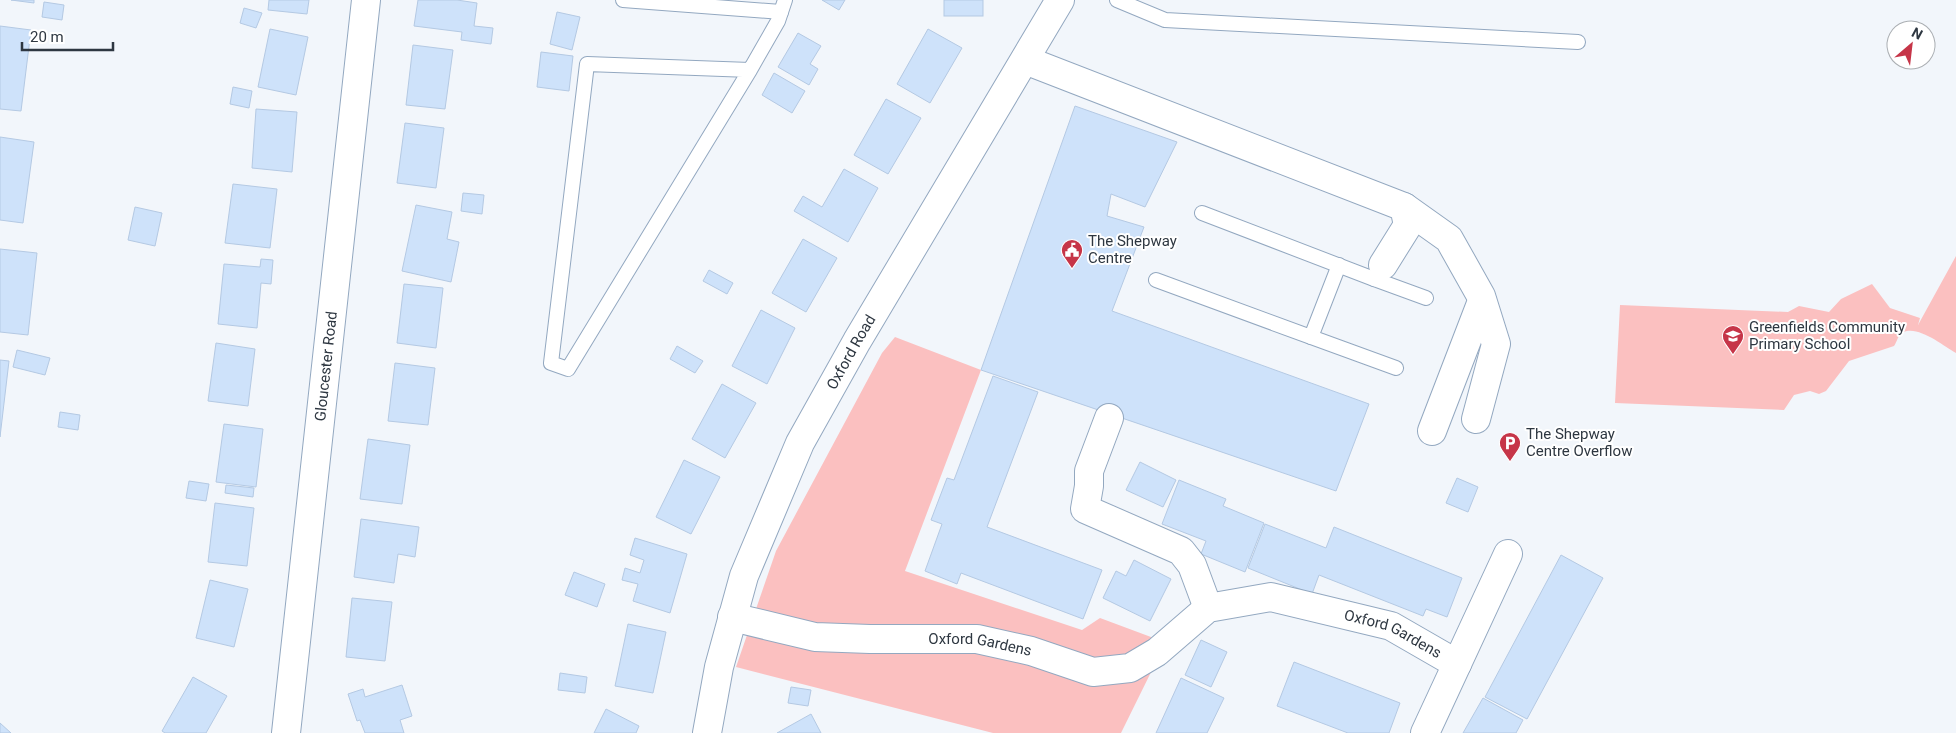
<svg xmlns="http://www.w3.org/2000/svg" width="1956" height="733" viewBox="0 0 1956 733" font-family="Roboto,sans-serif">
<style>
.green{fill:#fbc0c0}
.building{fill:#cee2fa;stroke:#b4c9e3}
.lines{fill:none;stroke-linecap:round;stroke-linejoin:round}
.lane-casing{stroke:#93a8c0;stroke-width:16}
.street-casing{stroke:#93a8c0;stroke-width:30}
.lane{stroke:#fff;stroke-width:14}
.street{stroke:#fff;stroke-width:28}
.labels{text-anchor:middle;stroke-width:4;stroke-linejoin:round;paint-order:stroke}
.poi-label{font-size:15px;fill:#2e3741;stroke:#fff;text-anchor:start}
.street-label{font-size:15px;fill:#2e3741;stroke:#fff}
</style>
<rect width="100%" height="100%" fill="#f2f6fb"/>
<!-- green -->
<g class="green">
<path d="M1956,256V353C1943,346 1917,324 1902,333C1898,335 1897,342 1894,346L1849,361L1826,391L1819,394L1810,391L1794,395L1784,410L1615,403L1620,305L1788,312L1799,306L1829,312L1841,299L1872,284L1890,308L1920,318L1918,325Z"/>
<path d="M895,337L981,370L905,571L1082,630L1100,618L1151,637L1157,660L1121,733H993L736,667L776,551L882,353Z"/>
</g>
<!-- building -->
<g class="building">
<path d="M11,0H34V3Z"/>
<path d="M269,0H309L307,14L268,10Z"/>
<path d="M418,0H457L477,3L474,26L493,28L491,44L461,40L462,32L414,26Z"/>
<path d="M822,0H845L839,10Z"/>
<rect x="944" y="0" width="39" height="16"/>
<path d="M44,2L64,5L62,20L42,17Z"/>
<path d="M244,8L262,13L256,28L240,23Z"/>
<path d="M557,12L580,17L572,50L550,44Z"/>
<path d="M0,26L31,30L21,111L0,109Z"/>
<path d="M270,29L308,37L296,95L258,87Z"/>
<path d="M928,29L962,48L930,103L897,84Z"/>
<path d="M798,33L821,46L810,64L818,69L809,85L778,67Z"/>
<path d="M413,45L453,50L445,109L406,105Z"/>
<path d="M541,52L573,56L569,91L537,87Z"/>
<path d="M774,73L805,91L792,113L762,95Z"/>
<path d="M233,87L252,91L249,108L230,104Z"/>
<path d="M886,99L921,118L888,174L854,155Z"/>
<path d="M1075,106L1177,142L1145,207L1111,194L1107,216L1144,227L1112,311L1369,404L1336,491L981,370Z"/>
<path d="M256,109L297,112L292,172L252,168Z"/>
<path d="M405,123L444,128L436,188L397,183Z"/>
<path d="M0,137L34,142L23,223L0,220Z"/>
<path d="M844,169L878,188L848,242L794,211L803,196L822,207Z"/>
<path d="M233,184L277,189L270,248L225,243Z"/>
<path d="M463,193L484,195L482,214L461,211Z"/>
<path d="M416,205L452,212L447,239L459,242L451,282L402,271Z"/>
<path d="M135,207L162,213L155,246L128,240Z"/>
<path d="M803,239L837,258L806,312L772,293Z"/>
<path d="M0,249L37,253L28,335L0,332Z"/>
<path d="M261,259L273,260L271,284L261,283L257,328L218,324L224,264L260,267Z"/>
<path d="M709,270L733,283L727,294L703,281Z"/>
<path d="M404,284L443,288L436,348L397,343Z"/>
<path d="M761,310L795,328L767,384L732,366Z"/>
<path d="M216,343L255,349L248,406L208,401Z"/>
<path d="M677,346L703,361L695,373L670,359Z"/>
<path d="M17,350L50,358L45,375L13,367Z"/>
<path d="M0,360L9,361L0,437Z"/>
<path d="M395,363L435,368L428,425L388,421Z"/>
<path d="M993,376L1038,392L987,527L1102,570L1083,619L961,573L957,584L925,571L942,524L931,520L947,478L954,480Z"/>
<path d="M722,384L756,403L725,458L692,439Z"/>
<path d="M60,412L80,415L78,430L58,427Z"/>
<path d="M224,424L263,429L256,487L216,482Z"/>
<path d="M368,439L410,445L402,504L360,499Z"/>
<path d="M684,460L720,477L691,534L656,517Z"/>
<path d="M1140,462L1176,480L1163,507L1126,490Z"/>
<path d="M1457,478L1478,487L1468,512L1446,503Z"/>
<path d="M1179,480L1226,499L1223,506L1264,523L1245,572L1201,554L1206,541L1162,524Z"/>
<path d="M189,481L209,484L206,501L186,498Z"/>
<path d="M226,485L254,488L253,497L225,493Z"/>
<path d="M215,503L254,508L247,566L208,562Z"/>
<path d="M361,519L419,527L415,557L398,554L394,583L354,577Z"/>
<path d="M1265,524L1326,548L1334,527L1462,578L1447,617L1426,609L1423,616L1319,575L1312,594L1248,568Z"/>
<path d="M635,538L687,554L670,613L633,601L638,584L622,580L625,568L640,573L644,560L630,555Z"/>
<path d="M1561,555L1603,578L1527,719L1485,697Z"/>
<path d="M1134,560L1171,579L1150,621L1103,598L1116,571L1126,576Z"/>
<path d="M574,572L605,584L597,607L565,595Z"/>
<path d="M210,580L248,589L234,647L196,638Z"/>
<path d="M352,598L392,602L385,661L346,657Z"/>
<path d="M628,624L666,632L653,693L615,686Z"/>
<path d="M1201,640L1227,652L1211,687L1185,675Z"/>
<path d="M1294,662L1400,703L1389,733H1348L1277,706Z"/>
<path d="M560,673L587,677L585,693L558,690Z"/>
<path d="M193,677L227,696L206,733H165L162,731Z"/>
<path d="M1181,678L1224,698L1207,733H1156Z"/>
<path d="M402,685L412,716L400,720L404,733H365L360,720L357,721L348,694L363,689L365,697Z"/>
<path d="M791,687L811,690L808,706L788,703Z"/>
<path d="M1483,698L1523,720L1516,733H1463Z"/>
<path d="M606,709L639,726L636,733H594Z"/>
<path d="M811,714L821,733H777Z"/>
<path d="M0,723L11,733H0Z"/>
</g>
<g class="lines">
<!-- lane casing -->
<g class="lane-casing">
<g id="lane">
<path d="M623,0L781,12"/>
<path d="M1117,0L1165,20L1578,42"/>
<path d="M750,70L587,64L551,363L568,369L750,70L778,21L785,0"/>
<path d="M1202,213L1374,279L1383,265"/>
<path d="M1339,265L1311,337L1396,368"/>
<path d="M1374,279L1426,298"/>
<path d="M1156,280L1311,337"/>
</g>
</g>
<!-- street casing -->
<g class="street-casing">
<g id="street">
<path d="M1025,60L1404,207L1408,225L1383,265"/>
<path d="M1404,207L1449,239L1481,296L1496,344L1476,419"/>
<path d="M1109,418L1089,471V486L1085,509L1181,551L1192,565L1208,608"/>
<path d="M1432,431L1482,301"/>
<path id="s1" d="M732,617L815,637L870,639H977L1031,651L1093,672L1130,668L1157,652L1208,608L1271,597L1391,626L1457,664"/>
<path id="s2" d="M286,733L366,0"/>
<path id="s3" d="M707,733L719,667L744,576L800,443L857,341L1060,0"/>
<path d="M1425,733L1508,554"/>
</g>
</g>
<!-- lane -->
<use href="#lane" class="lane"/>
<!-- street -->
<use href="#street" class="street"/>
</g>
<!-- icons -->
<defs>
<g id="civic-pin" transform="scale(1.125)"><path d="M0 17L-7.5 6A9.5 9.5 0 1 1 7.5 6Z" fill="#c63548" stroke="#fff"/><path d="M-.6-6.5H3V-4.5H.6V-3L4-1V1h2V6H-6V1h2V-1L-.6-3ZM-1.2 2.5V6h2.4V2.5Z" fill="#fff"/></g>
<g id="school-pin" transform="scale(1.125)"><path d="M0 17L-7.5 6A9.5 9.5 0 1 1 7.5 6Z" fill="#c63548" stroke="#fff"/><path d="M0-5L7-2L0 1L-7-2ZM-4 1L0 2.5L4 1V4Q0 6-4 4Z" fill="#fff"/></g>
<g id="parking-pin" transform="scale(1.125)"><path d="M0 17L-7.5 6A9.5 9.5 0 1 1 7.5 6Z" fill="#c63548" stroke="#fff"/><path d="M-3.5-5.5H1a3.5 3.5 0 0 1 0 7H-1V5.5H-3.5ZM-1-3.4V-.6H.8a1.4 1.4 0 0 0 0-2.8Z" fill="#fff"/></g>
</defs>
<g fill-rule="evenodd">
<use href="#civic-pin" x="1072" y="250"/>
<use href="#school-pin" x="1733" y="336"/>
<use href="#parking-pin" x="1510" y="443"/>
</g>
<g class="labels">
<!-- poi labels -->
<g class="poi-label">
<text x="1088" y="246">The Shepway<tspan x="1088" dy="17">Centre</tspan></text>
<text x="1749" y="332">Greenfields Community<tspan x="1749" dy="17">Primary School</tspan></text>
<text x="1526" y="439">The Shepway<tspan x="1526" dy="17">Centre Overflow</tspan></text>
</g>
<!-- street labels -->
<g class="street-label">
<text dy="5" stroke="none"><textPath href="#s3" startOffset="410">Oxford Road</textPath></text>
<text dy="5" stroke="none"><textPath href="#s2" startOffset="369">Gloucester Road</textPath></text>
<text dy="5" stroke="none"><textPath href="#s1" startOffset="696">Oxford Gardens</textPath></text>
<text dy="5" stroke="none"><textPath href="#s1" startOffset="251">Oxford Gardens</textPath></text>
</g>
</g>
<!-- north arrow -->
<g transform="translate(1911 45) rotate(28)"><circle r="24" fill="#ffffff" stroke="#abafb3"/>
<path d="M0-4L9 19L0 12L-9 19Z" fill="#c63548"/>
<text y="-8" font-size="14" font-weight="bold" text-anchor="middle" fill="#2e3741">N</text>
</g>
<!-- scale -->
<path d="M22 42v8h91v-8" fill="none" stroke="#2e3741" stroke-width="2.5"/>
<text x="30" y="42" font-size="15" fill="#2e3741" stroke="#ffffff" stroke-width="4" paint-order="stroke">20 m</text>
</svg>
